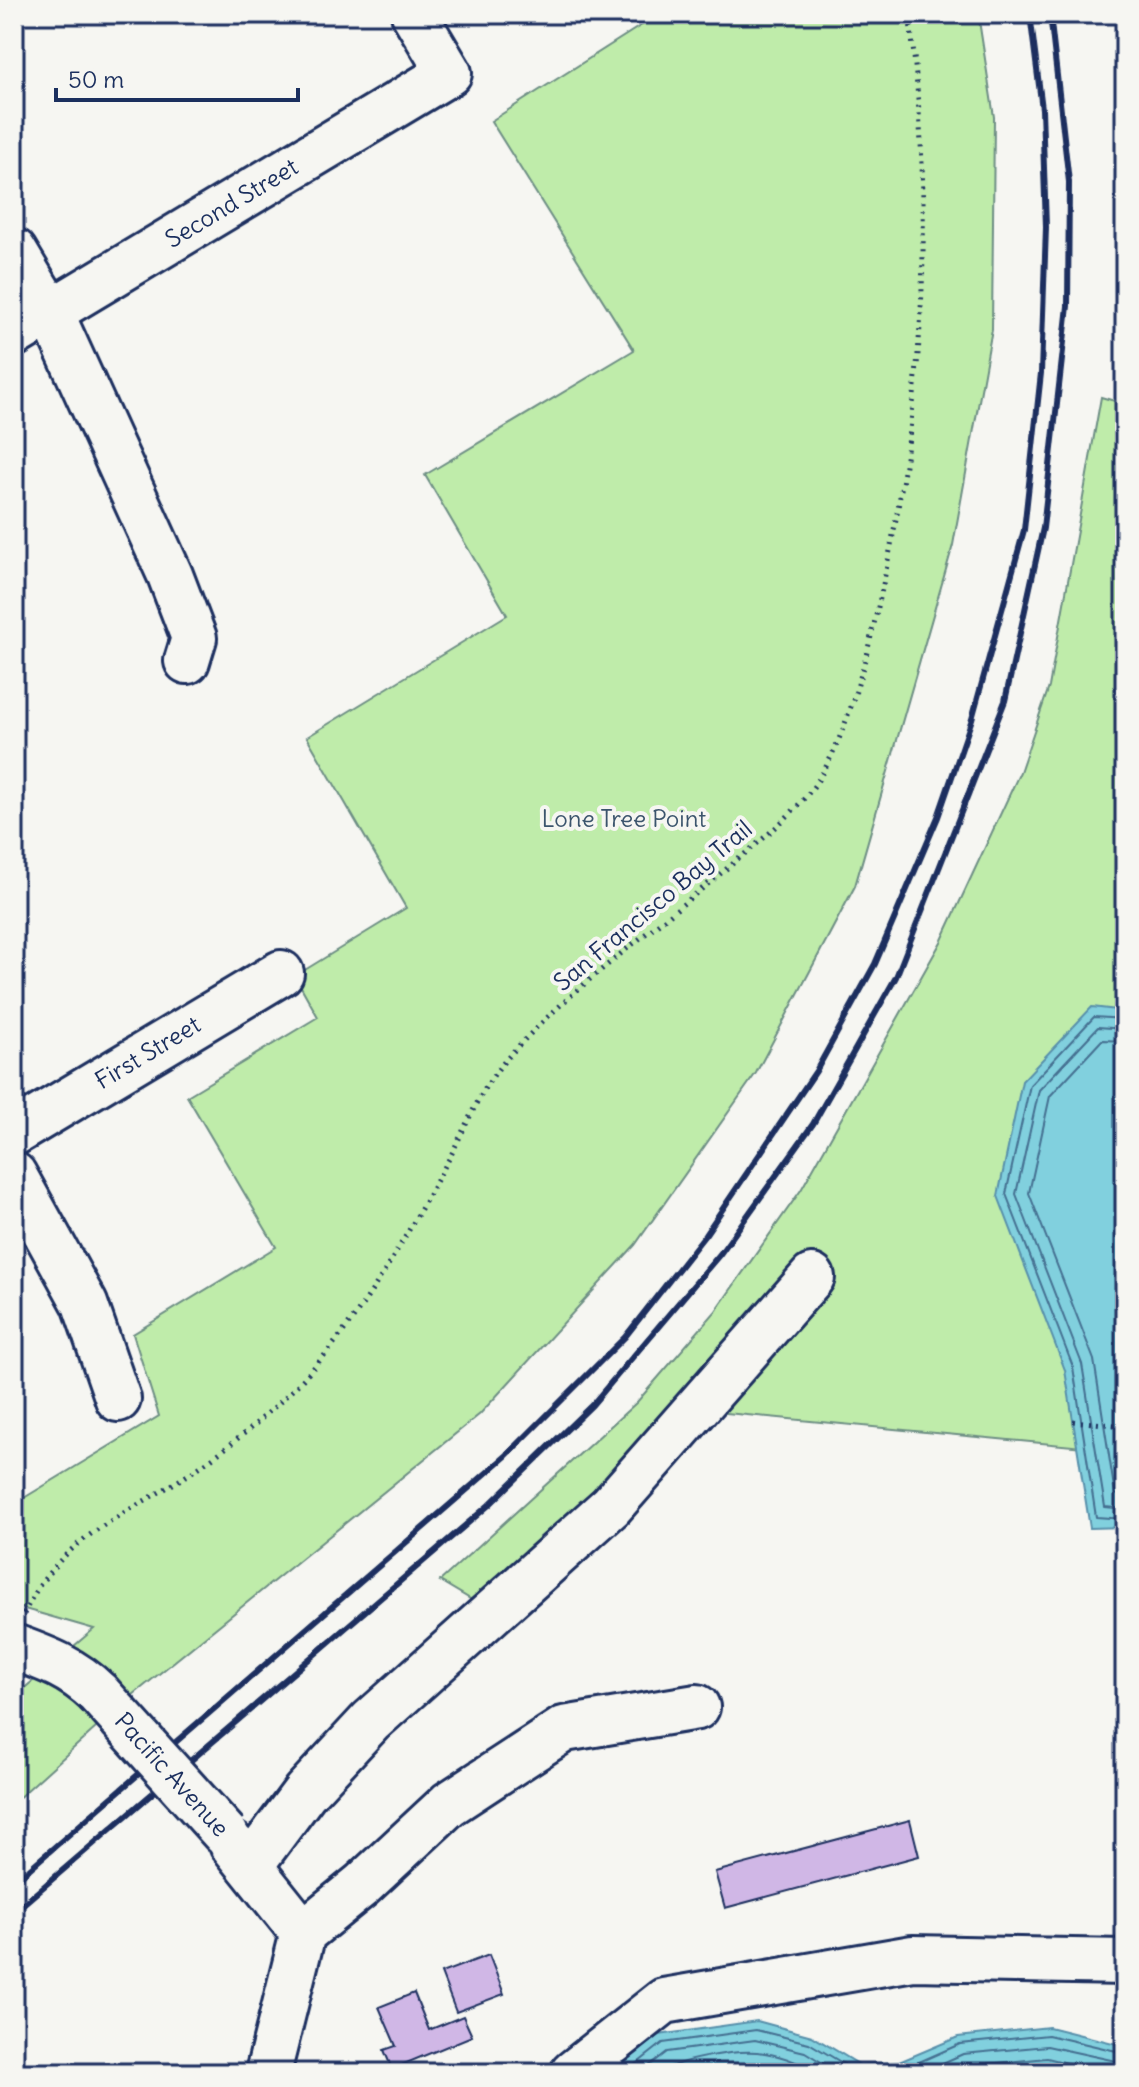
<svg xmlns="http://www.w3.org/2000/svg" width="1139" height="2087" viewBox="0 0 1139 2087" font-family="Delius,sans-serif">
<style>
.green{fill:#bfecaa;stroke:#6d8e84;stroke-width:2}
.water{fill:#81d0de;stroke:#5890ab;stroke-width:2}
.lines{fill:none;stroke-linecap:round;stroke-linejoin:round}
.shore{stroke:#446f91;stroke-width:2}
.building{fill:#d0b7e6;stroke:#1b2f5e;stroke-width:2}
.minor-casing{stroke:#1b2f5e;stroke-width:50}
.path{stroke:#1b2f5e;stroke-width:5;stroke-dasharray:2 6;stroke-linecap:butt}
.minor{stroke:#f6f6f2;stroke-width:44}
.rail{stroke:#1b2f5e;stroke-width:6}
.minor-bridge-casing{stroke:#1b2f5e;stroke-width:50;stroke-linecap:butt}
.minor-bridge{stroke:#f6f6f2;stroke-width:44}
.labels{text-anchor:middle;stroke-width:8;stroke-linejoin:round;paint-order:stroke}
.street-label{font-size:24px;fill:#1b2f5e;stroke:#f6f6f2}
.park-label{font-size:24px;fill:#3c556d;stroke:#f6f6f2}
</style>
<rect width="100%" height="100%" fill="#f6f6f2"/>
<filter id="ink" filterUnits="userSpaceOnUse"><feTurbulence type="fractalNoise" baseFrequency=".0125" numOctaves="2"/><feDisplacementMap in="SourceGraphic" scale="16" xChannelSelector="R" yChannelSelector="G"/><feConvolveMatrix kernelMatrix="1 2 1 2 8 2 1 2 1" color-interpolation-filters="sRGB"/></filter>
<g filter="url(#ink)">
<!-- green -->
<g class="green">
<path d="M659,14H978L994,117L992,329L953,545L855,886L756,1073L635,1245L480,1414L128,1699L14,1802V1697L94,1629L14,1606V1504L159,1416L133,1334L276,1247L187,1096L318,1017L295,976L406,908L307,737L507,615L425,475L634,350L491,121Z"/>
<path d="M1101,397L1125,404V1451L674,1408L543,1553L482,1606L440,1581L637,1402L715,1312L801,1190L942,940L1020,772L1049,687Z"/>
</g>
<!-- water -->
<g class="water">
<path d="M1092,1007L1125,1011V1527L1090,1528L1065,1370L998,1196L1022,1081Z"/>
<path d="M757,2021L812,2036L860,2065L899,2062L958,2037L1049,2027L1125,2046V2073H617V2068L659,2035Z"/>
</g>
<g class="lines">
<!-- shore -->
<g class="shore">
<path d="M1125,1019L1094,1017L1030,1085L1006,1194L1073,1367L1096,1517L1125,1519"/>
<path d="M1125,1029L1098,1027L1039,1090L1016,1194L1082,1364L1105,1507L1125,1509"/>
<path d="M1125,1041L1102,1040L1050,1096L1029,1193L1094,1360L1115,1494L1125,1497"/>
<path d="M625,2073L663,2043L756,2030L809,2043L859,2073L901,2070L960,2044L1048,2035L1125,2053"/>
<path d="M640,2073L667,2052L755,2040L805,2052L839,2073"/>
<path d="M659,2073C676,2060 734,2050 757,2052C777,2054 799,2062 816,2073"/>
<path d="M920,2073L963,2054L1047,2046L1125,2063"/>
<path d="M949,2073L966,2066L1047,2058L1109,2073"/>
</g>
</g>
<!-- building -->
<g class="building">
<path d="M910,1820L919,1856L725,1908L715,1872Z"/>
<path d="M489,1955L504,1994L456,2012L441,1973Z"/>
<path d="M414,1993L429,2030L463,2016L472,2036L392,2069L384,2050L396,2046L379,2007Z"/>
</g>
<g class="lines">
<!-- minor casing -->
<g class="minor-casing">
<g id="minor">
<path d="M14,251L51,313L170,575L194,638L187,661"/>
<path id="s1" d="M14,334L449,73L414,14"/>
<path id="s2" d="M14,1133L281,973"/>
<path d="M14,1175L85,1304L118,1399"/>
<path d="M14,1647C47,1659 72,1668 98,1693"/>
<path d="M232,1844L303,1933"/>
<path d="M250,1866L305,1792L371,1721L611,1506L812,1277"/>
<path d="M268,2073L303,1933L362,1885L449,1804L564,1729L697,1707"/>
<path d="M573,2073L664,2001L913,1958L1125,1962"/>
</g>
</g>
<!-- path -->
<g class="path">
<path d="M1073,1421L1125,1426"/>
<path d="M24,1614C58,1537 127,1515 192,1472C224,1451 257,1424 284,1398C356,1331 403,1241 450,1157C466,1126 481,1089 503,1063C564,993 653,930 725,870C754,846 787,821 811,790C844,748 866,659 878,607C924,404 936,221 909,14"/>
</g>
<!-- minor -->
<use href="#minor" class="minor"/>
<!-- rail -->
<g class="rail">
<path d="M14,1882L506,1456L625,1337L705,1235L816,1071L875,964L938,817L972,719L1024,530L1041,373L1046,227L1042,109L1030,14"/>
<path d="M14,1912L489,1505L592,1405L720,1254L813,1124L896,977L1005,701L1043,528L1068,306L1069,182L1050,14"/>
</g>
<!-- minor-bridge casing -->
<g class="minor-bridge-casing">
<g id="minor-bridge">
<path id="s3" d="M98,1693L226,1835"/>
</g>
</g>
<!-- minor-bridge -->
<use href="#minor-bridge" class="minor-bridge"/>
</g>
</g>
<g class="labels">
<!-- street labels -->
<g class="street-label">
<text dy="8" stroke="none"><textPath href="#s1" startOffset="254">Second Street</textPath></text>
<text transform="translate(653 906) rotate(-40)" y="8">San Francisco Bay Trail</text>
<text dy="8" stroke="none"><textPath href="#s2" startOffset="156">First Street</textPath></text>
<text dy="8" stroke="none"><textPath href="#s3" startOffset="110">Pacific Avenue</textPath></text>
</g>
<!-- park labels -->
<g class="park-label">
<text x="624" y="827">Lone Tree Point</text>
</g>
</g>
<!-- margin -->
<rect width="1139" height="2087" fill="none" stroke="#f6f6f2" stroke-width="48"/>
<rect x="24" y="24" width="1091" height="2039" fill="none" stroke="#1b2f5e" stroke-width="3" filter="url(#ink)"/>
<!-- scale -->
<path d="M56 88v12h242v-12" fill="none" stroke="#1b2f5e" stroke-width="4"/>
<text x="68" y="88" font-size="24" fill="#1b2f5e" stroke="#f6f6f2" stroke-width="6" paint-order="stroke">50 m</text>
</svg>
